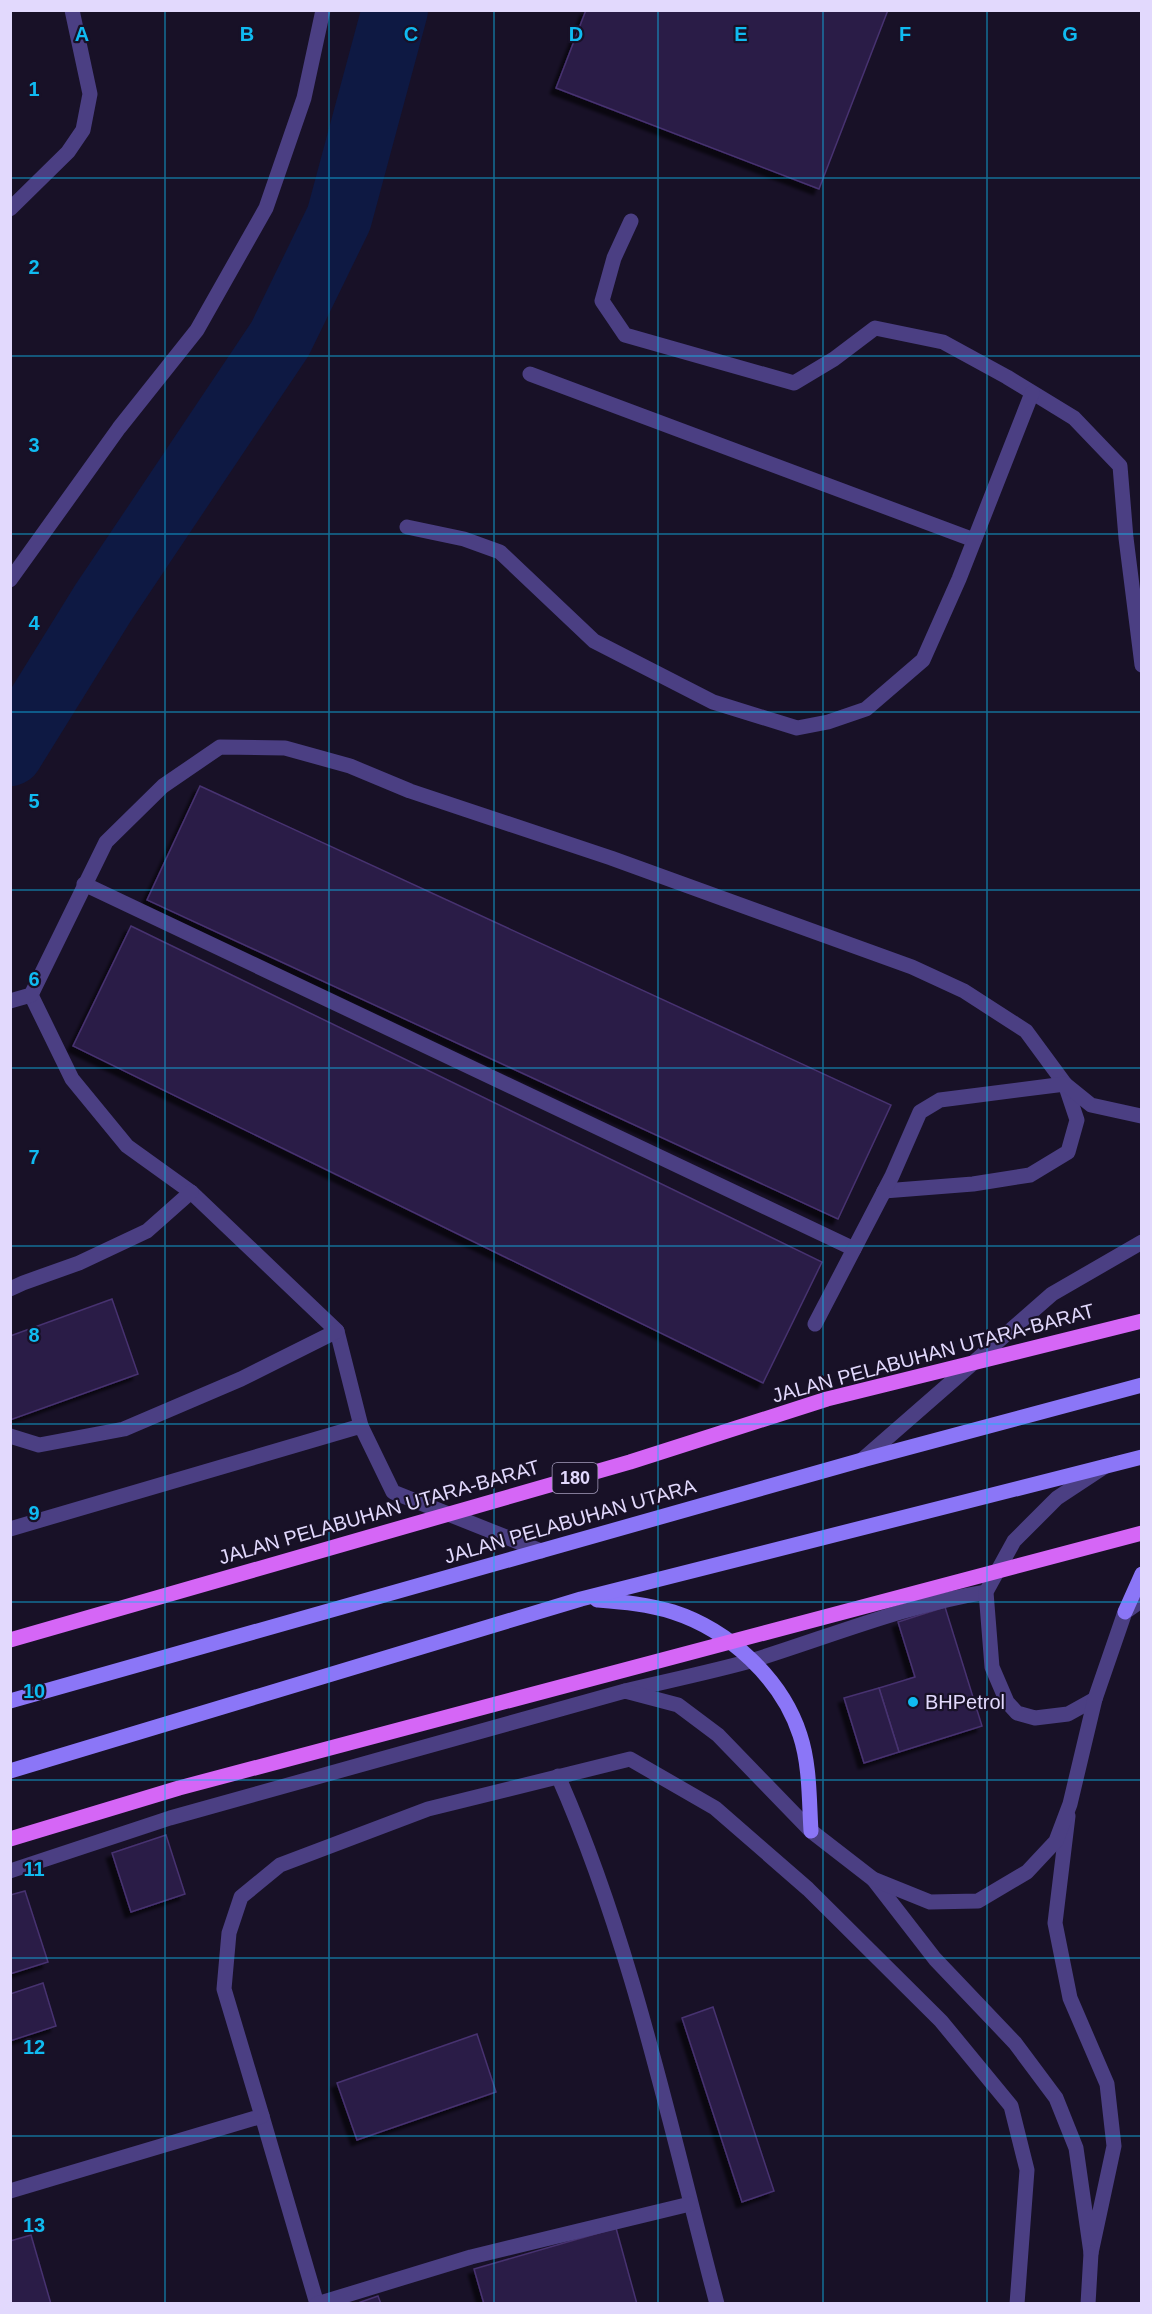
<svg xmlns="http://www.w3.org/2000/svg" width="1152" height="2314" viewBox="0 0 1152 2314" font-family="Arial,sans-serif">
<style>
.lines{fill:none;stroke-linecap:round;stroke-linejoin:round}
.river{stroke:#0e1943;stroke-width:66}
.building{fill:#2c1e46;stroke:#473271;stroke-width:1.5;filter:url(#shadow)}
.service{stroke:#4b3f83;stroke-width:15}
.minor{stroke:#4b3f83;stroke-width:15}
.secondary{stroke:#8b76f7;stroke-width:15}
.primary-bridge{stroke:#d566f6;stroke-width:15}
.grid{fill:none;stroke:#10bbf1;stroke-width:1.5;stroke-opacity:0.55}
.poi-dot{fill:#10bbf1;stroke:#181127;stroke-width:2}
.labels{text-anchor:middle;stroke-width:4.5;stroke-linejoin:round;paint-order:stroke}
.shield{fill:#181127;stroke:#a59dbd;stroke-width:1.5}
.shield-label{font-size:18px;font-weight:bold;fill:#e2d9fd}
.street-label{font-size:20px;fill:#e2d9fd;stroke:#181127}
.poi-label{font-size:20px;fill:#e2d9fd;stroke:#181127;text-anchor:start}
.grid-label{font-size:20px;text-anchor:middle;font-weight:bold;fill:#10bbf1;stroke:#181127;stroke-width:4.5;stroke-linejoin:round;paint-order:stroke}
</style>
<defs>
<filter id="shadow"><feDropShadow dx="-5.5" dy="5.5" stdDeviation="1.5" flood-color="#0009"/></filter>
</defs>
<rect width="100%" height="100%" fill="#181127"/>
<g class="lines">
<!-- river -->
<path class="river" d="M10,753L103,603L280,339L339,218L395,10"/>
</g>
<!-- building -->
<g class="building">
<path d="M586,10H888L819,189L556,88Z"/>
<path d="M200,786L891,1105L838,1219L147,900Z"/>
<path d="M131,926L822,1262L763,1383L73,1046Z"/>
<path d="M112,1299L138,1374L10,1420V1336Z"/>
<path d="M945,1607L982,1726L899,1752L879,1688L915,1677L898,1622Z"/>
<path d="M879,1688L899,1752L864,1763L844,1698Z"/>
<path d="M166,1835L185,1894L131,1912L112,1853Z"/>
<path d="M25,1891L48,1962L10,1974V1895Z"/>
<path d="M43,1983L56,2026L10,2041V1994Z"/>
<path d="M713,2007L774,2191L742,2202L682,2018Z"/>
<path d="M477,2034L496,2092L357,2140L337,2083Z"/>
<path d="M616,2228L637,2304H484L474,2269Z"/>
<path d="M31,2235L51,2304H10V2241Z"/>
<path d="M378,2296L381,2304H355Z"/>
</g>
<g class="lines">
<!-- service -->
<g class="service">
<path d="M10,209L68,152L83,130L90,94L72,10"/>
<path d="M631,221L614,258L602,301L625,335L794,383L834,359L875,328L943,342L1007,377L1074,418L1120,466L1126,538L1142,665"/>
<path d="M530,374L974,540"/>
<path d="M407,527L464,539L500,552L594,641L713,702L797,728L828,722L866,709L923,660L959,579L1032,393"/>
<path d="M10,580L119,428L197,330L266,208L304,98L323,10"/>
<path d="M84,884L854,1249"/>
<path d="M31,995L72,1079L127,1146L191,1192L337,1331L361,1426"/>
<path d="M10,1001L31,995L106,842L163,786L220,747L285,748L350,766L410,791L611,858L912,967L964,991L1026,1031L1065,1084L1077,1120L1068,1152L1030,1175L973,1184L884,1191"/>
<path d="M10,1289L23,1283L79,1263L147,1231L191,1192"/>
<path d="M815,1324L892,1176L920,1112L940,1100L1065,1084L1091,1105L1141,1116"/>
<path d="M10,1436L39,1445L124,1429L241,1379L337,1331"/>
<path d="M625,1691C667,1681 711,1672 754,1660C831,1636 906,1605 986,1592"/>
<path d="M1095,1699L1068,1714L1035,1718L1017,1713L1007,1702L992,1667L986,1592L1014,1541L1057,1498L1104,1467"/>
<path d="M558,1776C632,1943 670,2127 717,2304"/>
<path d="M873,1879L935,1959L1015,2043L1056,2098L1076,2148L1091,2253L1114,2146L1107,2084L1070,1998L1055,1923L1068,1816"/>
<path d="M262,2116L317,2304"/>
<path d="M10,2191L262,2116L224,1989L229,1933L241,1897L280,1865L428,1809L630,1759L715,1808L808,1889L941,2021L1011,2106L1027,2170L1017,2304"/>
<path d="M317,2304L471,2257L690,2204"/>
<path d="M1088,2304L1091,2253"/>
</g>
<!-- minor -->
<g class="minor">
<path d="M862,1460L1052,1294L1142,1242"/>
<path d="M10,1529L361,1426L393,1492L541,1551"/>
<path d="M10,1871L170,1818L625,1691L678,1705L718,1735L811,1831L873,1879L930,1902L978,1901L1027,1872L1056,1841L1070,1804L1095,1699L1125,1612L1142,1600"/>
</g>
<!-- secondary -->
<g class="secondary">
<path d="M597,1600C622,1602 648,1604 673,1612C729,1630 782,1679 800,1735C810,1765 809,1800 811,1831"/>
<path d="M1125,1612L1142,1574"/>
<path d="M10,1701L862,1460L1142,1385"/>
<path d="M10,1771L581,1599L1142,1457"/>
</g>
<!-- primary-bridge -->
<g class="primary-bridge">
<path d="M10,1640L630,1462L827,1399L1142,1321"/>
<path d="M10,1839L179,1788L1142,1533"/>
</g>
</g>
<!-- grid -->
<path class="grid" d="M165,10V2304M329,10V2304M494,10V2304M658,10V2304M823,10V2304M987,10V2304M10,178H1142M10,356H1142M10,534H1142M10,712H1142M10,890H1142M10,1068H1142M10,1246H1142M10,1424H1142M10,1602H1142M10,1780H1142M10,1958H1142M10,2136H1142"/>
<!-- markers -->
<circle class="poi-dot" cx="913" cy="1702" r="6"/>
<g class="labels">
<!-- shield labels -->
<rect class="shield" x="552.5" y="1463" width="45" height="30" rx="4.5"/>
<g class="shield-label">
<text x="575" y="1484">180</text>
</g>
<!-- street labels -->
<g class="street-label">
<text transform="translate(933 1353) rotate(-15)" y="7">JALAN PELABUHAN UTARA-BARAT</text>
<text transform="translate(379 1512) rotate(-16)" y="7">JALAN PELABUHAN UTARA-BARAT</text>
<text transform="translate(570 1521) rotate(-16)" y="7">JALAN PELABUHAN UTARA</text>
</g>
<!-- poi labels -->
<g class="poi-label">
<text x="925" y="1709">BHPetrol</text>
</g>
</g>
<g class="grid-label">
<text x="82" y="41">A</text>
<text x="247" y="41">B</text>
<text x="411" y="41">C</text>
<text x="576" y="41">D</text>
<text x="741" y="41">E</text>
<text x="905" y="41">F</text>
<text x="1070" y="41">G</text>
<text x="34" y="96">1</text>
<text x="34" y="274">2</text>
<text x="34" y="452">3</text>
<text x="34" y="630">4</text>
<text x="34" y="808">5</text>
<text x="34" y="986">6</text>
<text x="34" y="1164">7</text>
<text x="34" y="1342">8</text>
<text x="34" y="1520">9</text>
<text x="34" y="1698">10</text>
<text x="34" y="1876">11</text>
<text x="34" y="2054">12</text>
<text x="34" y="2232">13</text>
</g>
<!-- border -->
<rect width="1152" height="2314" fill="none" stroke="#e2d9fd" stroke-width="24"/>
</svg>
